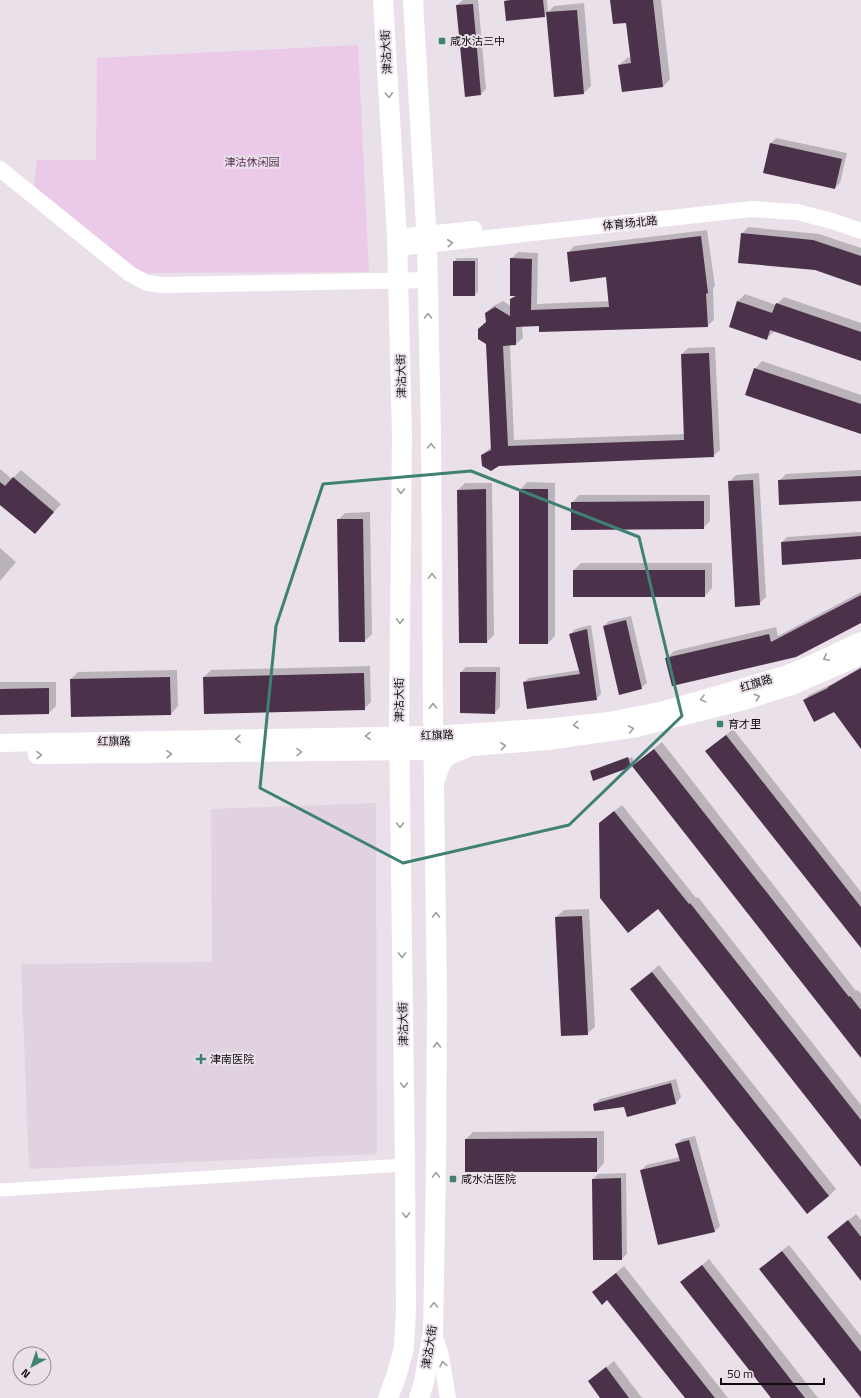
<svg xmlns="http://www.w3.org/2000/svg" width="861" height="1398" viewBox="0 0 861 1398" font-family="'Titillium Web','Noto Sans SC',sans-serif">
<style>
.built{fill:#e1d2e0}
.green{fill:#ebcae9}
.shadow{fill:#0003}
.building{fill:#4c314b}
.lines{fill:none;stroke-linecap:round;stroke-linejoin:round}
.minor{stroke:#fff;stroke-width:13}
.tertiary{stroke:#fff;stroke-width:16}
.secondary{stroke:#fff;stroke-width:18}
.primary{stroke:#fff;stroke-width:20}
.oneway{stroke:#9f9e9f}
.marked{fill:none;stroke:#3f8172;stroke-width:3;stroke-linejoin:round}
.poi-dot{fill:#3f8172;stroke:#eae0e9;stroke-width:1.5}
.labels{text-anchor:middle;stroke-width:4;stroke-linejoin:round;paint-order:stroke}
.poi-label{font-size:11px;fill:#100c0f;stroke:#eae0e9;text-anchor:start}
.street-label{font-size:11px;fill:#100c0f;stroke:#eae0e9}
.park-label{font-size:11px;fill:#572c56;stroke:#eae0e9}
</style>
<rect width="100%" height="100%" fill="#eae0e9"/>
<!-- built -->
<path class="built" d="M376,803L377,1154L29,1169L21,964L212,962L211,809Z"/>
<!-- green -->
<path class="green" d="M358,45L369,272L143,273L132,268L34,187L37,160H96L97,58Z"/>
<!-- shadow -->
<g class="shadow">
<path d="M463,0H478L486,89L481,94L466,96L457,5Z"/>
<path d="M506,0H547L548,12L554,6L584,3L591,86L584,93L555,96L547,14L545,16L506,1Z"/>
<path d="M611,0H661L670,79L663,87L623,91L619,65L627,58L631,57L627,21Z"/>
<path d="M776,138L847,153L840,183L835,188L771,143Z"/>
<path d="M748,227L819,234L861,248V285L815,269L742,234Z"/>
<path d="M707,230L715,286L713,288L714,320L707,326H522L523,338L516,344H510L514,440L685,434L682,354L688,348L715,347L720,450L713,456L499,465L482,455L491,447L487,344L479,329L487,321L486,313L493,306L503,301L511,306V299L516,295L511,259L518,252L538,253L537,304L610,301L607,276L568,253L574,246Z"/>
<path d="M457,258H478V291L475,295L454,262Z"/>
<path d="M745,294L776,305L784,297L861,323V360L775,331L767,338L730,326L738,301Z"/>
<path d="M762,361L861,395V433L755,369Z"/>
<path d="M0,469L12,479L21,470L61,504L42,526L0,504Z"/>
<path d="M861,470V500L779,481L786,474Z"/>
<path d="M759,473L766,597L759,604L729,482L736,475Z"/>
<path d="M527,482L555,483V636L548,643L520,490Z"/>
<path d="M465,483H492L494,635L487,642L458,490Z"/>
<path d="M579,495H710V521L703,528L572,503Z"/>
<path d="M370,512L372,634L365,641L338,520L345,513Z"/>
<path d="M861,532V558L782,542L787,537Z"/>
<path d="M0,548L16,562L0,581Z"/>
<path d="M581,563H712V588L705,596L574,570Z"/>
<path d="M861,592V622L795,656L667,658L674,651L776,627L778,636Z"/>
<path d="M631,616L647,683L641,688L604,626L609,621Z"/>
<path d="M591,625L601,694L596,699L524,682L529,678L580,670L571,634L575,629Z"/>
<path d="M370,666L371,702L364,709L205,712L204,677L211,670Z"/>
<path d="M466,667H500V707L495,713L461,712V672Z"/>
<path d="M861,667V747L834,711L804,700L809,695L832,684Z"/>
<path d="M177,670L178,706L171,714L72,716L71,679L78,672Z"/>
<path d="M0,682H56V706L49,713L0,714Z"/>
<path d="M733,729L861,892V947L707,751Z"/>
<path d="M662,742L856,991L858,990L861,994V1056L632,765L631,766L591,771L594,769V771L632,757L635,765Z"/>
<path d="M622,805L696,898L698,897L861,1105V1165L659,907L600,823Z"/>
<path d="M589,909L595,1027L587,1034L556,917L564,910Z"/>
<path d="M659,965L836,1189L829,1196L631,989Z"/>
<path d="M676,1079L681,1097L676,1103L625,1106L594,1104L600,1099Z"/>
<path d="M604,1131V1163L597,1171L466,1139L473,1132Z"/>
<path d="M695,1136L720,1226L715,1231L641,1171L646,1165L680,1157L676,1144L682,1139Z"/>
<path d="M626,1173L627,1254L622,1259H594L593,1179L598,1174Z"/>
<path d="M856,1214L861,1220V1279L828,1237Z"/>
<path d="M789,1245L861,1336V1388L760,1269Z"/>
<path d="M709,1259L818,1398H772L682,1282Z"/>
<path d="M624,1266L728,1398H686L608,1299L593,1292Z"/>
<path d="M614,1361L642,1398H602L589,1382Z"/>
</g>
<!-- building -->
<g class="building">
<path d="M511,0H543L545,17L506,21L504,1Z"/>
<path d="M610,0H653L663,87L622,92L618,65L631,63L626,23L613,24Z"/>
<path d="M473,4L481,95L465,97L456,5Z"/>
<path d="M577,10L584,94L554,97L546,12Z"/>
<path d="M770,143L842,159L835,189L763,173Z"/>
<path d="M741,233L813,240L861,256V286L815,270L738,263Z"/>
<path d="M701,236L708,293L706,294L708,327L539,332V326L516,327V345L503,346L508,446L684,440L681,354L709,353L714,457L499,466L491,471L482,466L481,455L491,450L486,344L478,339V329L486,322L485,313L495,307L510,316V299L516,296H510V258L532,259L531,310L609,307L606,277L570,282L567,252Z"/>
<rect x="453" y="261" width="22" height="35"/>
<path d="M737,301L772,313L776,303L861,332V361L770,330L767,340L729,327Z"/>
<path d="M754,368L861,404V434L745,395Z"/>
<path d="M861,476V501L779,505L778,480Z"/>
<path d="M13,477L54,512L35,534L0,505V482L5,486Z"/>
<path d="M753,480L760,605L735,607L728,481Z"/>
<path d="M486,489L487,643H459L457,490Z"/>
<rect x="519" y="489" width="29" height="155"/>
<path d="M704,501V529L571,530V502Z"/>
<path d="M337,519H363L365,642H339Z"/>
<path d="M861,536V559L782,565L781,542Z"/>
<rect x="573" y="570" width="132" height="27"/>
<path d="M861,595V623L796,657L672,686L665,658L769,634L771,642Z"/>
<path d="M626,620L642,689L619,695L603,626Z"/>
<path d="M587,629L597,700L527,709L523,682L580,674L569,634Z"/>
<path d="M861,668V749L834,712L814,722L803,700L828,688V687Z"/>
<path d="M460,672H496L495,714L460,713Z"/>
<path d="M364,673L365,710L204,714L203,677Z"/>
<path d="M170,677L171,715L71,717L70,679Z"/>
<path d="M49,688V714L0,715V689Z"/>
<path d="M726,735L861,907V948L705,751Z"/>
<path d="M654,749L849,997L850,996L861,1010V1058L632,766Z"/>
<path d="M628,757L631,767L593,781L590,771Z"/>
<path d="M614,811L689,904L690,903L861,1120V1167L658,909L628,933L600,898L599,823Z"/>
<path d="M582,916L588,1035L561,1036L555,917Z"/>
<path d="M652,972L829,1196L807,1214L630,989Z"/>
<path d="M671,1083L676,1104L627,1117L624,1107L594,1111L593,1104Z"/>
<path d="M597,1138V1172H465V1139Z"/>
<path d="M689,1140L715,1232L658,1245L640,1170L680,1161L675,1144Z"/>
<path d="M621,1178L622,1260H593L592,1179Z"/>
<path d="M848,1220L861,1237V1281L827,1237Z"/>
<path d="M782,1251L861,1352V1398L759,1269Z"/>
<path d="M702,1265L805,1398H771L680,1282Z"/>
<path d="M616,1273L715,1398H685L607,1300L602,1305L592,1292Z"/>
<path d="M606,1367L629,1398H600L588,1381Z"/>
</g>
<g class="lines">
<!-- minor -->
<path class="minor" d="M0,1190L405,1165"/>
<!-- tertiary -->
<g class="tertiary">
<path d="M0,169L130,274L147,283L162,285L427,280"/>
<path d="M397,237L474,229"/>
<path d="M397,248L752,209L797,212L832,221L861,231"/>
<path d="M433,1331L441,1356L448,1398"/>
</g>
<!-- secondary -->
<g class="secondary">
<path d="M0,743L434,735L554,727L609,721L664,710L710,697L785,675L812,664L861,641"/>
<path d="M37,755L420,751L548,741L637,728L744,701L792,686L861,656"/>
</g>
<!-- primary -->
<g class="primary">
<path d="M383,0L397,237L402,435L399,724L405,1165L406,1308L404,1348L396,1377L388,1398"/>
<path d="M413,0L427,245L431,434L433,720L437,999L436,1166L433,1331L424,1382L419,1398"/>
<path d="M436,778C441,758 445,755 464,749"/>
</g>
</g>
<!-- one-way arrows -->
<defs><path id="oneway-chevron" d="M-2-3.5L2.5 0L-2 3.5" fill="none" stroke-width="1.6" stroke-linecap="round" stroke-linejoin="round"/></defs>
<g class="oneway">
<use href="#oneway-chevron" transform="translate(389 95) rotate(87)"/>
<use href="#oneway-chevron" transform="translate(450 243) rotate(-6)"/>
<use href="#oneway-chevron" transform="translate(428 316) rotate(-91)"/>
<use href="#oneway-chevron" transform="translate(431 446) rotate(-90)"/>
<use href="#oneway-chevron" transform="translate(401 491) rotate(91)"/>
<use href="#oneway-chevron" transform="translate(432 576) rotate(-90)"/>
<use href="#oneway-chevron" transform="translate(400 621) rotate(91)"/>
<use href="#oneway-chevron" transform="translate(826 658) rotate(155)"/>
<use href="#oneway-chevron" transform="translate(757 697) rotate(-17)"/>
<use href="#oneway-chevron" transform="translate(703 699) rotate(165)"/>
<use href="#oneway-chevron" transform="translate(433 706) rotate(-90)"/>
<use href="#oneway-chevron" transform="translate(576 725) rotate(173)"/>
<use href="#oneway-chevron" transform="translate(631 729) rotate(-10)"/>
<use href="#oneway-chevron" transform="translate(368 736) rotate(179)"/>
<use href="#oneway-chevron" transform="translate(238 739) rotate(179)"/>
<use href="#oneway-chevron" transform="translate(503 746) rotate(-5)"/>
<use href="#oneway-chevron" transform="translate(299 752) rotate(-1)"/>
<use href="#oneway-chevron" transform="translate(169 754) rotate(-1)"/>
<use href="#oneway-chevron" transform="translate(39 755) rotate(-1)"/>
<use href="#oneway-chevron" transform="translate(400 825) rotate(89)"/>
<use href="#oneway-chevron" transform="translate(436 915) rotate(-91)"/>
<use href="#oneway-chevron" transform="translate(402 955) rotate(89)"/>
<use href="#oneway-chevron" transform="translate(437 1045) rotate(-90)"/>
<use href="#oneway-chevron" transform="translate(404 1085) rotate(89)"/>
<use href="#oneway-chevron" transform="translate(436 1175) rotate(-89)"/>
<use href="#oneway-chevron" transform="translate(406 1215) rotate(90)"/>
<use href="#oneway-chevron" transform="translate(434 1305) rotate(-89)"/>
<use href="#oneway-chevron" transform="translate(443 1364) rotate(-101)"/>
</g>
<!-- marked area -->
<path class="marked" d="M471,471L639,537L682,716L569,825L403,863L260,788L276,626L323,484Z"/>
<!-- markers -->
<g class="poi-dot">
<rect x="438" y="37" width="8" height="8" rx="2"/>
<rect x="716" y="720" width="8" height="8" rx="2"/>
<path d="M199 1053h4v4h4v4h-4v4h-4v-4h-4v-4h4z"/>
<rect x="449" y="1175" width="8" height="8" rx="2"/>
</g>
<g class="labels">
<!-- poi labels -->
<g class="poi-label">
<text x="450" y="45">咸水沽三中</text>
<text x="728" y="728">育才里</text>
<text x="210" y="1063">津南医院</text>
<text x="461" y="1183">咸水沽医院</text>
</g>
<!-- street labels -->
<g class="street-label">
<text transform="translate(386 52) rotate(-93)" y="4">津沽大街</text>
<text transform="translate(630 223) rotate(-6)" y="4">体育场北路</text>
<text transform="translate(401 376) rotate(-91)" y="4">津沽大街</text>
<text transform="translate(756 683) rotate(-17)" y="4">红旗路</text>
<text transform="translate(399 700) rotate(-90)" y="4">津沽大街</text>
<text transform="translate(437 735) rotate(-2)" y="4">红旗路</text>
<text transform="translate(114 741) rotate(-1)" y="4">红旗路</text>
<text transform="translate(403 1024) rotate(-91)" y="4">津沽大街</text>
<text transform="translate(429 1347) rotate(-81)" y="4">津沽大街</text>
</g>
<!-- park labels -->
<g class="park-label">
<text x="252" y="166">津沽休闲园</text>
</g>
</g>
<!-- north arrow -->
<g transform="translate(32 1366) rotate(220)"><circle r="19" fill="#eae0e9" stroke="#938b92"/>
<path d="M0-3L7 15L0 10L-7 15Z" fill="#3f8172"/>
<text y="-6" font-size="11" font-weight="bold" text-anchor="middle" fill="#100c0f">N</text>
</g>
<!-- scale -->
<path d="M721 1378v6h103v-6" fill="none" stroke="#100c0f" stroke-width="2"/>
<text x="727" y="1378" font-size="12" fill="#100c0f" stroke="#eae0e9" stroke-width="3" paint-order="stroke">50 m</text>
</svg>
